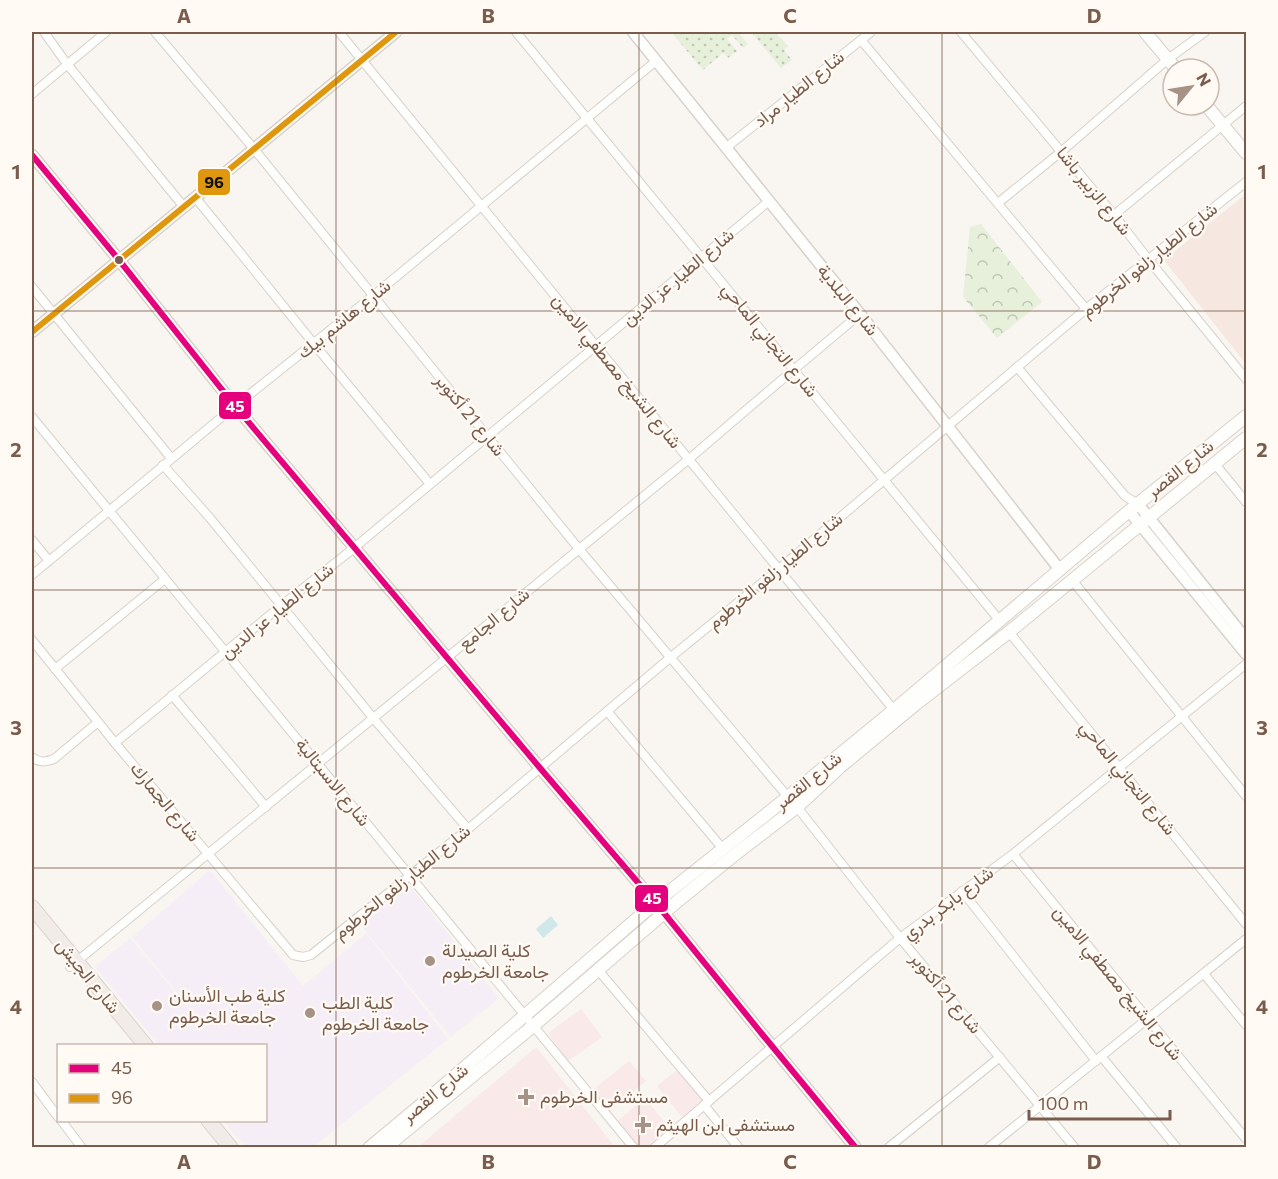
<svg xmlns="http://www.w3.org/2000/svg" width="1278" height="1179" viewBox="0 0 1278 1179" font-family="Commissioner,Vazirmatn,sans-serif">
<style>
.commercial{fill:#f6e8e1}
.education{fill:#f6eef6}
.medical{fill:#fae9e9}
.grass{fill:url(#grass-dots)}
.park{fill:url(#park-crowns)}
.water{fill:#d0e8ea}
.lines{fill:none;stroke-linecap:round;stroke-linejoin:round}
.minor-casing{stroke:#d7d1cb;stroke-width:10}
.tertiary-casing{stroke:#d7d1cb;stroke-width:13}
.secondary-casing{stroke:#d9d2cb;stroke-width:14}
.trunk-casing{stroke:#dad1cc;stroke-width:16}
.minor{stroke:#fefefd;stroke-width:8}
.tertiary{stroke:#fefefd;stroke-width:10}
.secondary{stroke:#fefefd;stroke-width:12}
.trunk{stroke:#f2ece8;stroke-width:14}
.bus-1-casing{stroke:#fffaf3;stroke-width:10}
.bus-2-casing{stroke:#fffaf3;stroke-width:10}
.bus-1{stroke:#e5007d;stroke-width:6}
.bus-2{stroke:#de970f;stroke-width:6}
.grid{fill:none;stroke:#7a5c4d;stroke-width:1.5;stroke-opacity:0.55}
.bus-dot{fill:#7a5c4d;stroke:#fffaf3;stroke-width:2}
.poi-dot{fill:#a69286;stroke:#fffaf3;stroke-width:2}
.labels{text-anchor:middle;stroke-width:4.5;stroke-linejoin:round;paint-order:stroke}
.street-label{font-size:18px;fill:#7a5c4d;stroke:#fffaf3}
.poi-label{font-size:18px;fill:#7a5c4d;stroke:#fffaf3;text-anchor:start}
.line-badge{stroke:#fffaf3;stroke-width:2}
.badge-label{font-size:16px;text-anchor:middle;font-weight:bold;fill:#fff}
.pale-badge-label{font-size:16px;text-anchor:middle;font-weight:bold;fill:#111}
.neatline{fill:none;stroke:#7a5c4d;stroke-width:2}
.grid-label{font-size:20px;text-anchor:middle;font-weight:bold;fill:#7a5c4d}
</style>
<defs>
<pattern id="grass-dots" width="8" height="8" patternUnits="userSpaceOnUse" patternTransform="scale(1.5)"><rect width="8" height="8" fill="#e7f0db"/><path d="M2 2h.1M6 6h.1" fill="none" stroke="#c0c6b4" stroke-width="1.8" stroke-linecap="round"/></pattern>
<pattern id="park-crowns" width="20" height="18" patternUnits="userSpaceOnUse" patternTransform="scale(1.5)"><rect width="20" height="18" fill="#e7f0db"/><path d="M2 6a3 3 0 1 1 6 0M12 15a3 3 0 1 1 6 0" fill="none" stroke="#c0c6b4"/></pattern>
</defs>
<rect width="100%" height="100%" fill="#f9f5f0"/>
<!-- commercial -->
<path class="commercial" d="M1246,194V364L1164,260Z"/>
<!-- education -->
<g class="education">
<path d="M210,870L303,986L366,933L448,1039L313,1147H246L223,1121L266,1120V1046L159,1045L95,967L130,938L211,1035L132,937Z"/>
<path d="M409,885L499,998L451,1037L360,924Z"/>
</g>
<!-- medical -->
<g class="medical">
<path d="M581,1009L602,1037L568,1061L548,1033Z"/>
<path d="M536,1047L615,1147H418Z"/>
<path d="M629,1061L646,1081L607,1113L590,1092Z"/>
<path d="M677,1070L702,1100L682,1117L657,1086Z"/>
<path d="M645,1098L670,1129L646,1147H636L616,1122Z"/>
</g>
<!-- grass -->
<g class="grass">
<path d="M671,32H738L748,44L743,48L732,35L727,39L737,51L728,58L723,53L703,70Z"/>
<path d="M751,32H775L788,46L784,50L792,60L781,68Z"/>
</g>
<!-- park -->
<path class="park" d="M981,224L1042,302L997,338L963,297L970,227Z"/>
<!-- water -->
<path class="water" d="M551,916L558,925L543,938L536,929Z"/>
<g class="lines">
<!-- minor casing -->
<g class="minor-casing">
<g id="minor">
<path d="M44,32L67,64L184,207"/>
<path d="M155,32L254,149L579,549L788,797"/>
<path d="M339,32L894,710"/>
<path d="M516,32L1000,621"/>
<path d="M961,32L1114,215L1148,259L1246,379"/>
<path d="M861,40L1086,309"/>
<path d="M32,94L106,32"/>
<path d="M727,147L871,32"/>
<path d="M195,197L314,344L430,484"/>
<path d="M998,203L1062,151L1168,59L1205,32"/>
<path d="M1114,215L1246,106"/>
<path d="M32,287L171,458"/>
<path d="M1017,367L1125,496L1138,504"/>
<path d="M32,417L634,1148"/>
<path d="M1215,464L1246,502"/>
<path d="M163,465L210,518L374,719L468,829"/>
<path d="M32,540L49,561"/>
<path d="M32,575L235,406L373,296L656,61"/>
<path d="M1072,580L1246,796"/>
<path d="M1009,632L1246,924"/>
<path d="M32,640L115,743L293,955L303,957L311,955L468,829L671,657L779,569L1086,309L1246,182"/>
<path d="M55,669L165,579"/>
<path d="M172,695L266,807"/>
<path d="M607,711L723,849"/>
<path d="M115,743L282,605L354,548L769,201"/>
<path d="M32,757C39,763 45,762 54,759L98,722"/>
<path d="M797,807L900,938L1075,1148"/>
<path d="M1013,854L1246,1139"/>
<path d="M962,891L1096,1061"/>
<path d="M70,967L689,459L752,405L860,314"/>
<path d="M598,970L709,1101"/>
<path d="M1204,974L1246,1025"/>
<path d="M1101,1056L1177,1148"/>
<path d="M32,1082L58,1117"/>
<path d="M704,1105L739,1148"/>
<path d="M61,1120L82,1148"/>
<path d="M654,1148L900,938L1013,854L1246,664"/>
<path d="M888,1148L1000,1057"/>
<path d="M988,1148L1246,939"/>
</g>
</g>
<!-- tertiary casing -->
<g class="tertiary-casing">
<g id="tertiary">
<path d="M633,32L860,314L1060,570"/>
<path d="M32,155L119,260L235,406L540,768L664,913L762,1034L856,1148"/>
<path d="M32,332L396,32"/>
<path d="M1138,504L1246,639"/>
<path d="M1129,511L1246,654"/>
</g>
</g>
<!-- secondary casing -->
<g class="secondary-casing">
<g id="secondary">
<path d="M1145,32L1176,69"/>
<path d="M1206,105L1246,153"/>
<path d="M369,1148L428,1099L655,903L788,797L894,710L1129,511L1246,416"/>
<path d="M385,1148L533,1026L679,900L733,856L797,807L840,767L916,704L1009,632L1246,438"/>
</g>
</g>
<!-- trunk casing -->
<g class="trunk-casing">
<g id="trunk">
<path d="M32,907L146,1046"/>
<path d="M208,1120L231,1148"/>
</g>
</g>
<!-- minor -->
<use href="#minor" class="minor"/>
<!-- tertiary -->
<use href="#tertiary" class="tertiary"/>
<!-- secondary -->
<use href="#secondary" class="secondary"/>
<!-- trunk -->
<use href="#trunk" class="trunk"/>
<!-- bus-1 casing -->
<g class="bus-1-casing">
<path id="bus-1" d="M32,155L119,260L235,406L540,768L664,913L762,1034L856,1148"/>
</g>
<!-- bus-2 casing -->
<g class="bus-2-casing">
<path id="bus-2" d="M32,332L396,32"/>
</g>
<!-- bus-1 -->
<use href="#bus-1" class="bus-1"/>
<!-- bus-2 -->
<use href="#bus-2" class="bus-2"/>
</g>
<!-- grid -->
<path class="grid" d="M336,32V1148M639,32V1148M942,32V1148M32,311H1246M32,590H1246M32,868H1246"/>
<!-- markers -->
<circle class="bus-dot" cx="119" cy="260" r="5"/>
<g class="poi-dot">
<circle cx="430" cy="961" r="6"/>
<circle cx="157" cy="1006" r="6"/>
<circle cx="310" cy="1013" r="6"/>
<path d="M523 1088h6v6h6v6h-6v6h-6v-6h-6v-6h6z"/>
<path d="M640 1116h6v6h6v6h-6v6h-6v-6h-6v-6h6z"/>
</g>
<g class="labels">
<!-- street labels -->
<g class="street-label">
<text transform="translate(799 89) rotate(-39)" y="6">شارع الطيار مراد</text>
<text transform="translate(1094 191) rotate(51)" y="6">شارع الزبير باشا</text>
<text transform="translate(1149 260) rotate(-39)" y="6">شارع الطيار زلفو الخرطوم</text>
<text transform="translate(678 277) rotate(-40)" y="6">شارع الطيار عز الدين</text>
<text transform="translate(848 300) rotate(51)" y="6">شارع البلدية</text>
<text transform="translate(344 319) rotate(-39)" y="6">شارع هاشم بيك</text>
<text transform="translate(770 340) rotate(51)" y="6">شارع التجاني الماحي</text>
<text transform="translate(617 371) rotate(51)" y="6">شارع الشيخ مصطفي الامين</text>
<text transform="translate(470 415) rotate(51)" y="6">شارع 21 أكتوبر</text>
<text transform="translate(1180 469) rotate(-39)" y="6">شارع القصر</text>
<text transform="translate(775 571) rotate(-40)" y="6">شارع الطيار زلفو الخرطوم</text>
<text transform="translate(277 611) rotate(-39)" y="6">شارع الطيار عز الدين</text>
<text transform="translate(494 619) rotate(-40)" y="6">شارع الجامع</text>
<text transform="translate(1128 778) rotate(51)" y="6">شارع التجاني الماحي</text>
<text transform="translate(808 781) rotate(-39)" y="6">شارع القصر</text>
<text transform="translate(333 782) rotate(51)" y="6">شارع الاسبتالية</text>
<text transform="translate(165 802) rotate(50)" y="6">شارع الجمارك</text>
<text transform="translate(402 882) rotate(-39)" y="6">شارع الطيار زلفو الخرطوم</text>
<text transform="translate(948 903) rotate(-37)" y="6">شارع بابكر بدري</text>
<text transform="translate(88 976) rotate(51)" y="6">شارع الجيش</text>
<text transform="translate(1118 983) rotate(51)" y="6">شارع الشيخ مصطفي الامين</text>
<text transform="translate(946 993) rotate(50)" y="6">شارع 21 أكتوبر</text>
<text transform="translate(435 1093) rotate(-40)" y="6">شارع القصر</text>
</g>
<!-- poi labels -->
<g class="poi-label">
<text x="442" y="957">كلية الصيدلة<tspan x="442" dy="21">جامعة الخرطوم</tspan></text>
<text x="169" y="1002">كلية طب الأسنان<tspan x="169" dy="21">جامعة الخرطوم</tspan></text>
<text x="322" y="1009">كلية الطب<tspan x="322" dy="21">جامعة الخرطوم</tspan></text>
<text x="540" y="1103">مستشفى الخرطوم</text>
<text x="656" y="1131">مستشفى ابن الهيثم</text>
</g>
</g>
<g class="line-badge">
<rect x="197" y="168" width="34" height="28" rx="6" fill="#de970f"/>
<rect x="218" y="391" width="34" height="29" rx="6" fill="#e5007d"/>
<rect x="634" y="884" width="35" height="29" rx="6" fill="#e5007d"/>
</g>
<g class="badge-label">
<text x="235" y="412">45</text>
<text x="652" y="904">45</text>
</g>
<g class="pale-badge-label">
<text x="214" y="188">96</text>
</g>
<!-- border -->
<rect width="1278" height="1179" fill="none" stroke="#fffaf3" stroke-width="66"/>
<!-- legend -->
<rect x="57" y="1044" width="210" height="78" fill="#fffaf3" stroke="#cabbb1" stroke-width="1.5"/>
<rect x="69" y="1064" width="30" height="9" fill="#e5007d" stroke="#cabbb1" stroke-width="1.5"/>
<text x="111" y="1074" font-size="18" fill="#7a5c4d">45</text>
<rect x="69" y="1094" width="30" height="9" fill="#de970f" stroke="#cabbb1" stroke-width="1.5"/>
<text x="111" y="1104" font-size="18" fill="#7a5c4d">96</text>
<!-- north arrow -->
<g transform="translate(1191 87) rotate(60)"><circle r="28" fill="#fffaf3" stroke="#cabbb1" stroke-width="1.5"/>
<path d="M0-4.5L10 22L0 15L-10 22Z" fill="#a69286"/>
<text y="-9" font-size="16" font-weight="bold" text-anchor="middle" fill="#7a5c4d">N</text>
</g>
<!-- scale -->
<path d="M1029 1110v9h141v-9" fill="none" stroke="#7a5c4d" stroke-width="3"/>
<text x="1038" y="1110" font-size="18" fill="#7a5c4d" stroke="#fffaf3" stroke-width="4.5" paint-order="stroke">100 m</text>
<rect x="33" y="33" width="1212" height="1113" class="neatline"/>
<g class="grid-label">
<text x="184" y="23">A</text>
<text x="488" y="23">B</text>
<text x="790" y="23">C</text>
<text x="1094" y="23">D</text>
<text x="16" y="179">1</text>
<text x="1262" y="179">1</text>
<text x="16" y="457">2</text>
<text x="1262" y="457">2</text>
<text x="16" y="735">3</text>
<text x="1262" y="735">3</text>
<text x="16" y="1014">4</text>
<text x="1262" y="1014">4</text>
<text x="184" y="1169">A</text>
<text x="488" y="1169">B</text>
<text x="790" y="1169">C</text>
<text x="1094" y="1169">D</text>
</g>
</svg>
